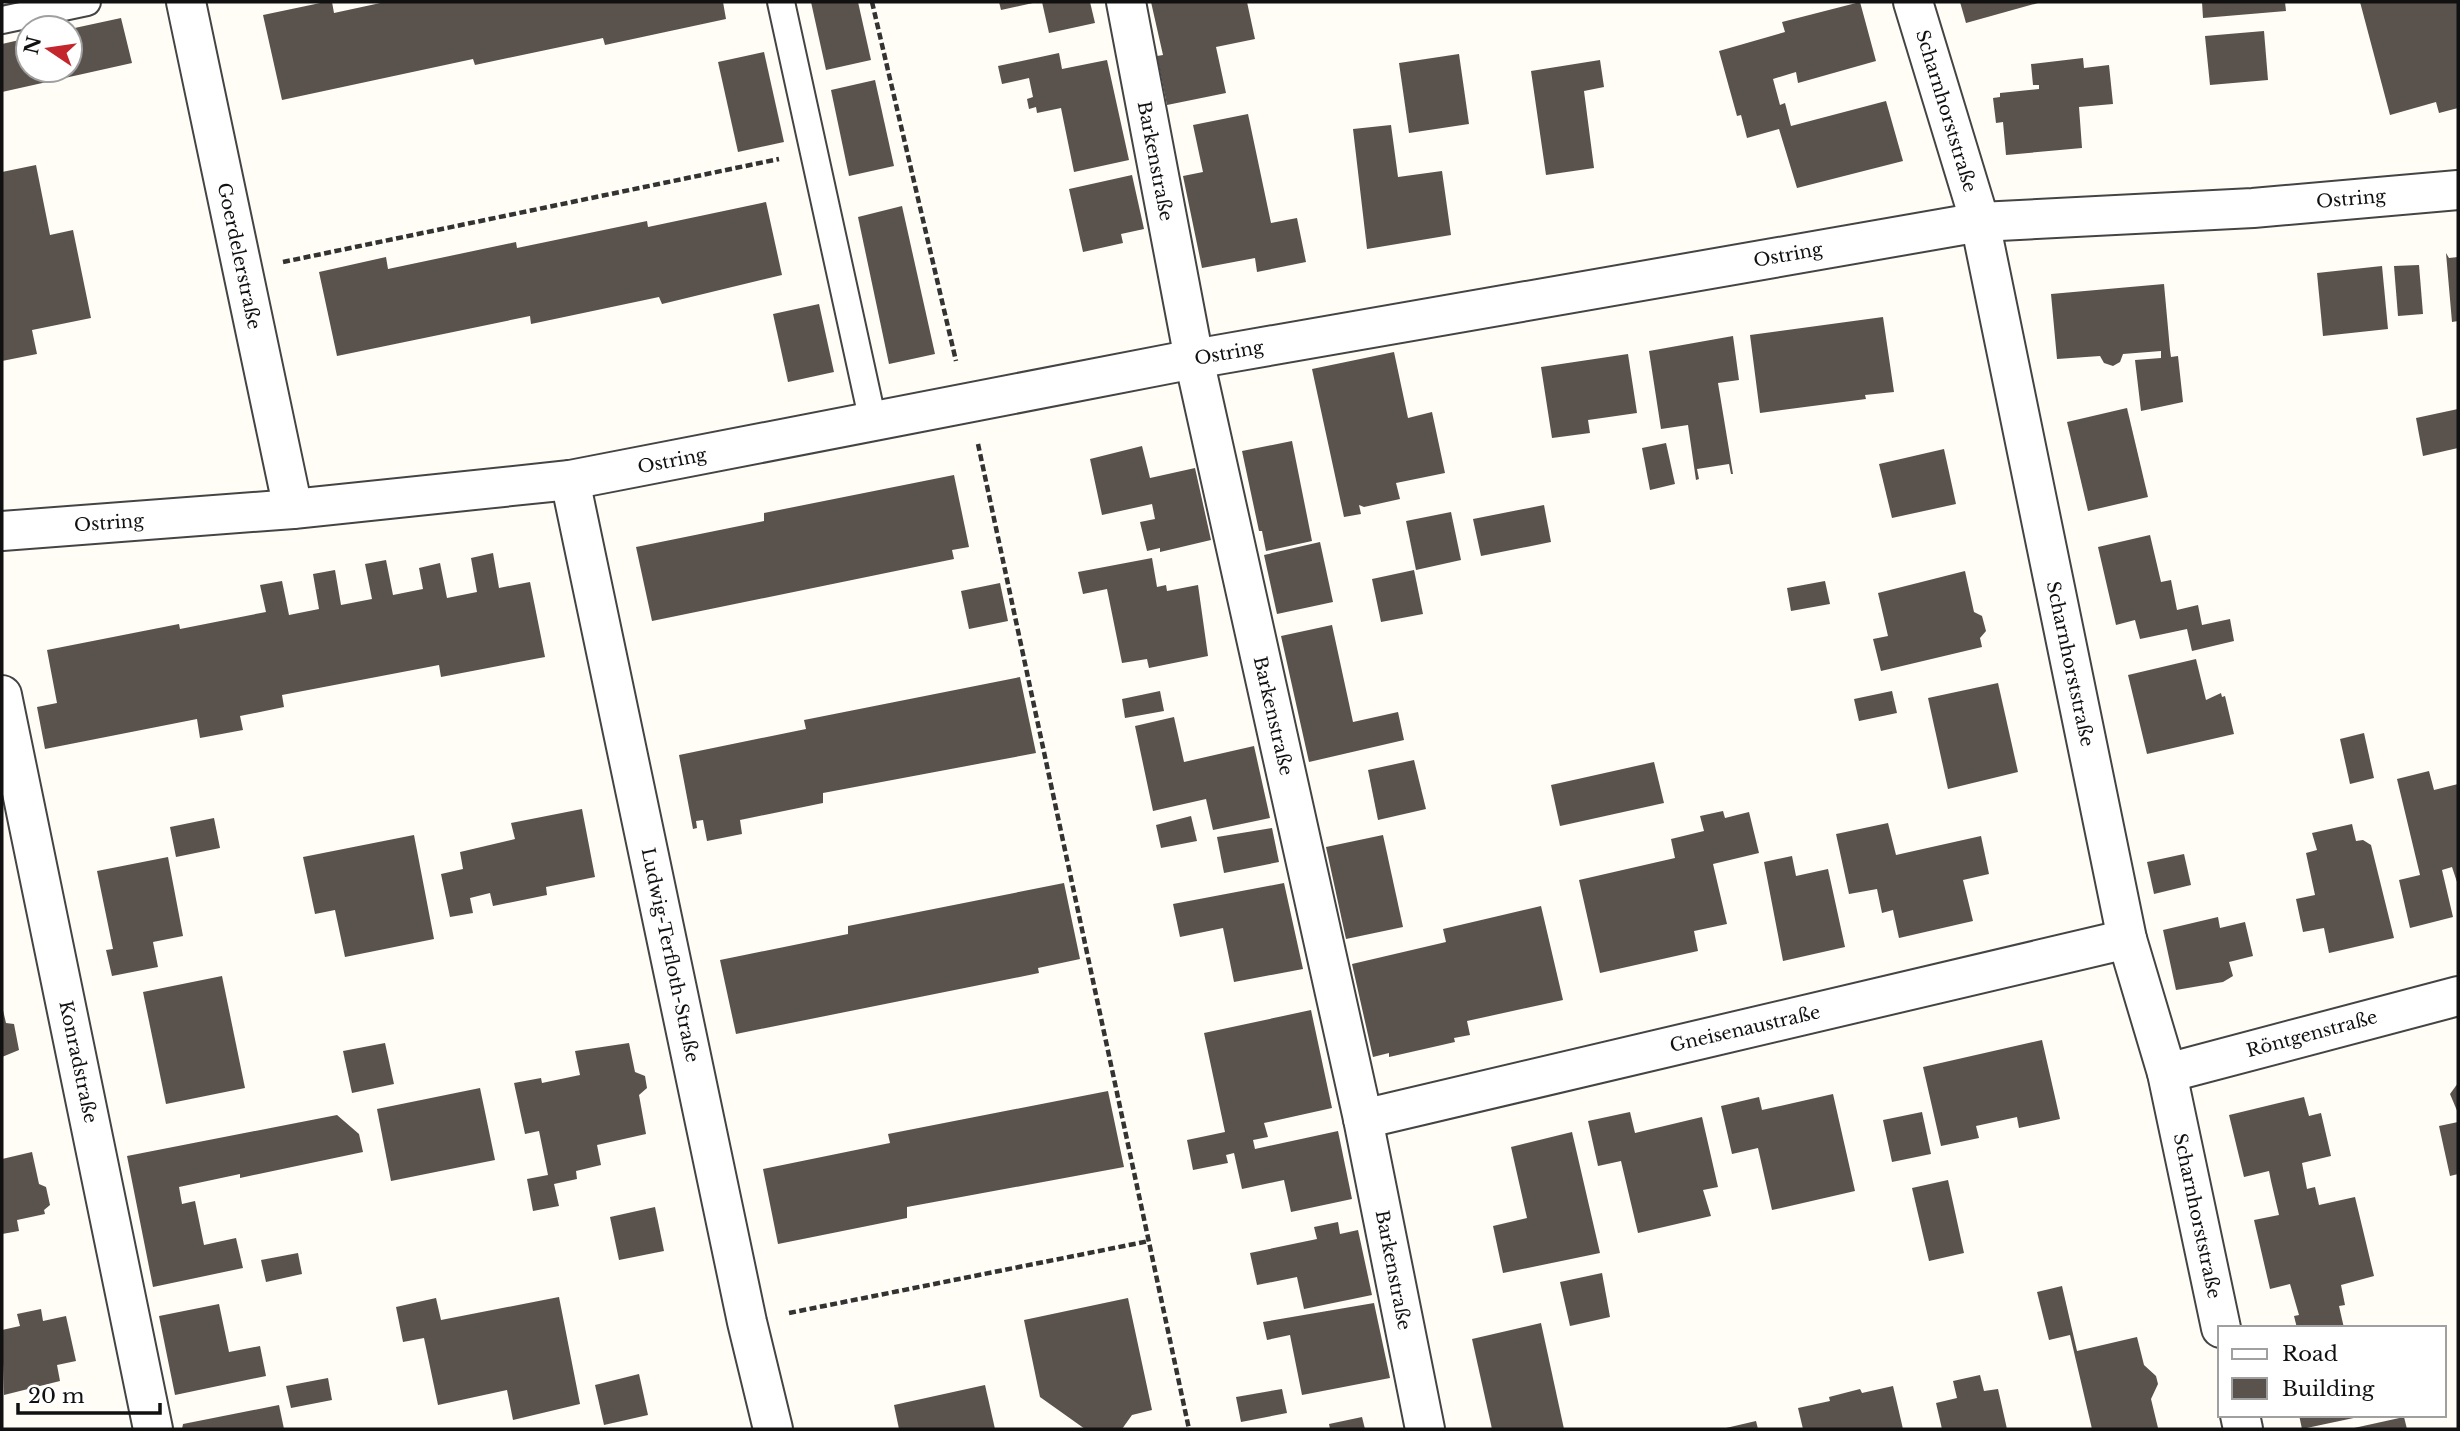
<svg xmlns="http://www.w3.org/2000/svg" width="2460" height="1431" viewBox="0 0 2460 1431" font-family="'Libre Baskerville',serif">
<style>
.building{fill:#5a524d}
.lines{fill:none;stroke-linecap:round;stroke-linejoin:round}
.lane-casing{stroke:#444;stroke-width:30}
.street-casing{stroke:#444;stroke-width:42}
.path{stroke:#333;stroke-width:4.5;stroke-dasharray:7 3.5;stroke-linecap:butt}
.lane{stroke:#fff;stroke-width:26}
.street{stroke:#fff;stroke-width:38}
.labels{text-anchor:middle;stroke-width:7;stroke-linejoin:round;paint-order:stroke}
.street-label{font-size:18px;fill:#111;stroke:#fff}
</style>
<rect width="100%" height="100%" fill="#fffdf5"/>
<!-- building -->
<g class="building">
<path d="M325,2H332L334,13L385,2H723L726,19L605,45L603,38L475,65L473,59L282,100L263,15Z"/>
<path d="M811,2H858L871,60L826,70Z"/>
<path d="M999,2H1033V3L1001,10Z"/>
<path d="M1042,2H1090L1095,23L1049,33Z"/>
<path d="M1151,2H1247L1255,39L1216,47L1226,93L1167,105L1157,56L1163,55Z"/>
<path d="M1860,2L1876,61L1798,83L1796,72L1773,79L1780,105L1785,103L1791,126L1886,101L1903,161L1797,188L1779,129L1747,138L1741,115L1737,116L1719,51L1785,32L1782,22Z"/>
<path d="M1960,2H2038V3L1966,23Z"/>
<path d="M2202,2H2285L2286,11L2203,18Z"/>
<path d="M2360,2H2458V108L2439,113L2436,102L2390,115Z"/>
<path d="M121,18L132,63L2,92V44L28,38V70H70V29Z"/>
<path d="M2264,31L2268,80L2210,85L2205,36Z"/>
<path d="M764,52L784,142L738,152L718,62Z"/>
<path d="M1059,53L1062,69L1107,60L1129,160L1074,172L1061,108L1037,113L1036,107L1029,109L1027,99L1033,97L1029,78L1002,84L998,66Z"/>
<path d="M1459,54L1469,124L1409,133L1399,63Z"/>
<path d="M2083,58L2084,68L2109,65L2113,104L2079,107L2082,148L2006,155L2003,122L1996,123L1993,98L2000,97V93L2039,89V85H2033L2031,64Z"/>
<path d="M1600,60L1604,87L1584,91L1594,168L1546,175L1531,71Z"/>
<path d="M875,80L894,166L849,176L831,90Z"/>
<path d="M1248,114L1271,223L1297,218L1306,262L1257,272L1255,258L1202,268L1183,176L1203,172L1193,125Z"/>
<path d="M1391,125L1398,177L1442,171L1451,235L1367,249L1353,129Z"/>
<path d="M36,165L50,235L73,230L91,318L32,330L37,354L2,361V172Z"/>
<path d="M1132,175L1144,229L1121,234L1123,243L1083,252L1069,189Z"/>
<path d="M766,202L782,275L662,304L659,297L531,324L530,316L337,356L319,272L386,257L388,269L516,242L517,248L647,221L648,227Z"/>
<path d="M902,206L935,354L889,364L858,217Z"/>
<path d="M2446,253L2449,258L2458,257V321L2452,322Z"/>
<path d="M2419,265L2423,314L2398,316L2394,266Z"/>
<path d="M2382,266L2388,329L2323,336L2317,273Z"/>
<path d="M2164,284L2170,350L2171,357L2178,356L2183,402L2141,411L2135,360L2161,358V351L2123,354L2120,362L2113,366L2104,363L2100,356L2057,359L2051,294Z"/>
<path d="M819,304L834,372L788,382L773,314Z"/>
<path d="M1883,317L1894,392L1865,395L1866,399L1760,413L1750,335Z"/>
<path d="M1733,336L1739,380L1718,383L1733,474H1731L1729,464L1697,469L1699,479L1696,480L1688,425L1661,429L1649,351Z"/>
<path d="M1394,352L1408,418L1432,412L1445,473L1396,483L1400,499L1364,507L1359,505L1361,514L1344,517L1312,369Z"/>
<path d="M1628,354L1637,413L1588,420L1590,433L1552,438L1541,367Z"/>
<path d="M2127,408L2148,497L2088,511L2067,422Z"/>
<path d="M2458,409V448L2423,456L2416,418Z"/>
<path d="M1292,441L1312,541L1266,551L1262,531H1259L1242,451Z"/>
<path d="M1666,443L1675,484L1650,490L1642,448Z"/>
<path d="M1142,446L1150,478L1195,468L1211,540L1160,552V548L1147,551L1140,522L1155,519L1152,504L1102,515L1090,459Z"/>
<path d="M1944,449L1956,504L1892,518L1879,464Z"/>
<path d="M954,475L969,547L952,550L954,559L652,621L636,547L764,521V513Z"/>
<path d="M1544,505L1551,542L1481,556L1473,519Z"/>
<path d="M1451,512L1461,560L1416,570L1406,521Z"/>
<path d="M2150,535L2161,582L2171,580L2177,610L2198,605L2202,625L2230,619L2234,641L2192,651L2187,629L2140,639L2135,620L2116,625L2098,547Z"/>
<path d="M1320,542L1333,602L1277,614L1264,555Z"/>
<path d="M493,553L499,588L530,582L545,657L441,677L439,665L282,695L284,707L240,716L243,730L200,738L197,719L45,749L37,707L57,703L47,650L179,624L180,629L266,612L260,585L282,581L289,615L319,609L313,574L335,570L341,605L372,599L365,564L386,560L393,595L423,589L419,568L440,563L447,598L477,592L471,558Z"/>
<path d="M1152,558L1157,587L1166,585L1167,591L1198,585L1208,656L1149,668L1147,659L1122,663L1107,589L1083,594L1078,572Z"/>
<path d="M1414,570L1423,614L1381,622L1372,579Z"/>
<path d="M1965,571L1974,612L1982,616L1986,631L1980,638L1982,647L1881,671L1873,639L1888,636L1878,593Z"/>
<path d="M1825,581L1830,604L1791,611L1787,588Z"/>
<path d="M1000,583L1008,621L969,629L961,591Z"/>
<path d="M1332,625L1353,722L1398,712L1404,740L1309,762L1281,636Z"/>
<path d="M2196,659L2206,700L2221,693L2222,697L2225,696L2234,734L2147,754L2128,675Z"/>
<path d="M1020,677L1036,753L823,793V803L740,820L742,834L707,841L703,820L696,821L697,828L693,829L679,755L806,729L804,720Z"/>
<path d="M1998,683L2018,772L1948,789L1928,698Z"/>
<path d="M1160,691L1164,711L1125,718L1122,699Z"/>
<path d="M1892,691L1897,713L1859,721L1854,699Z"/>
<path d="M1174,717L1184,762L1254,746L1270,818L1213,830L1206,799L1153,811L1135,726Z"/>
<path d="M2364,733L2374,778L2350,784L2340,739Z"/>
<path d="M1414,760L1426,809L1378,820L1368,770Z"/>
<path d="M1654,762L1664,803L1560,826L1551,785Z"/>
<path d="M2429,771L2434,790L2458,784V885L2452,867L2442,870L2453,917L2410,928L2399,880L2420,875L2397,779Z"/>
<path d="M582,809L595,877L546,887L547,895L493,906L490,893L470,898L473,913L450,917L441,874L463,869L460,852L515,839L511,823Z"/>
<path d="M1723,811L1725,818L1749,812L1759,853L1713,864L1727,924L1694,931L1698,951L1600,973L1579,880L1675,858L1671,839L1704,831L1700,816Z"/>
<path d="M1191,816L1197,841L1161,848L1156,825Z"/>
<path d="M214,818L220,848L176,857L170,827Z"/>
<path d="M1888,823L1896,855L1981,836L1989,874L1963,880L1973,921L1899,938L1893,910L1882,913L1877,889L1849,894L1836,834Z"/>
<path d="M2352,824L2356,841L2363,840L2371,845L2394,938L2329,953L2324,928L2303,932L2296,899L2315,895L2306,853L2317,850L2312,833Z"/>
<path d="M1272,828L1279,862L1224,873L1217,837Z"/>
<path d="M414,835L434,939L345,957L335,910L315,914L303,857Z"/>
<path d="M1383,835L1403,927L1346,939L1326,847Z"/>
<path d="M2184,854L2191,885L2154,894L2147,862Z"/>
<path d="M1792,856L1796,876L1828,869L1845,947L1783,961L1764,862Z"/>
<path d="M168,857L183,936L153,942L158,967L112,976L106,950L113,949L97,871Z"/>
<path d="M1064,883L1080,959L1038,968L1039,973L736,1034L720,960L848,934V926Z"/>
<path d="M1284,883L1303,969L1234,982L1223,928L1180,937L1173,904Z"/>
<path d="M1541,906L1563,1000L1467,1021L1470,1035L1454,1038L1455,1042L1389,1057V1053L1373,1057L1352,964L1446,942L1443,929Z"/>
<path d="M2218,917L2220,928L2245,922L2253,956L2229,962L2233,976L2223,982L2176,990L2163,930Z"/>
<path d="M222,976L245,1088L166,1104L143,992Z"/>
<path d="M2,1006L6,1023L14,1024L19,1050L2,1057Z"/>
<path d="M1311,1010L1332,1108L1264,1123L1268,1137L1253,1140L1255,1149L1338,1131L1352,1199L1291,1212L1284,1180L1242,1189L1234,1153L1226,1155L1228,1163L1193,1170L1187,1140L1225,1132L1204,1033Z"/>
<path d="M2042,1040L2060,1119L2019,1128L2017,1117L1976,1126L1979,1138L1941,1146L1923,1067Z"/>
<path d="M385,1043L394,1084L352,1093L343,1051Z"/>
<path d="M629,1043L635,1072L645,1076L647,1088L639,1095L646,1134L597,1145L601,1165L576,1171L577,1179L554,1184L559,1206L533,1211L527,1179L548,1175L539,1131L525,1134L514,1083L541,1078L542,1083L580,1075L575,1051Z"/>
<path d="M2458,1083V1113L2450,1094Z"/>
<path d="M480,1088L495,1160L391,1181L377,1109Z"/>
<path d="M1108,1091L1124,1167L907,1207V1218L778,1244L763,1169L890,1143L888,1134Z"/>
<path d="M1833,1094L1855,1191L1772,1210L1758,1148L1732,1154L1721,1106L1759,1097L1762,1110Z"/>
<path d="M2304,1097L2309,1116L2321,1113L2331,1156L2302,1163L2307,1189L2315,1187L2319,1205L2355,1197L2374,1276L2341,1285L2345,1305L2339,1306L2344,1328H2297L2294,1316L2299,1315L2290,1284L2270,1289L2254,1220L2279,1215L2271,1181L2269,1171L2244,1177L2229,1115Z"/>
<path d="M1630,1112L1635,1133L1702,1117L1718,1187L1703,1190L1711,1216L1638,1233L1621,1161L1598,1166L1588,1121Z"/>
<path d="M1922,1112L1931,1154L1892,1162L1883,1120Z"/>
<path d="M337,1115L359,1134L363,1152L240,1178V1174L179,1187L182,1204L195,1201L204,1245L236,1238L243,1268L153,1287L127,1156Z"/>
<path d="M2458,1122V1174L2450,1176L2439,1126Z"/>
<path d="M1572,1132L1600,1253L1503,1273L1493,1226L1527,1218L1511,1147Z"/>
<path d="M32,1152L39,1184L46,1187L50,1205L44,1210L45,1214L17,1220L19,1231L2,1234V1159Z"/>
<path d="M1948,1180L1964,1253L1929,1261L1912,1188Z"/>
<path d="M655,1207L664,1251L619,1260L610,1217Z"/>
<path d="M1338,1222L1340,1234L1358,1230L1372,1295L1304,1309L1297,1277L1257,1285L1250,1253L1317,1239L1314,1227Z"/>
<path d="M298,1253L302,1274L266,1282L261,1260Z"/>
<path d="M1602,1273L1610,1317L1570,1326L1560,1282Z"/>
<path d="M2062,1286L2077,1351L2137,1337L2144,1365L2156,1376L2158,1384L2151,1399L2158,1428L2092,1429L2070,1335L2049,1340L2037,1292Z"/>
<path d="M559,1297L580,1404L513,1420L507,1390L438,1405L424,1338L403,1342L396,1307L436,1298L441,1320Z"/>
<path d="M1128,1298L1152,1410L1132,1415L1122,1429H1085L1040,1397L1024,1320Z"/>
<path d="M1374,1303L1390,1378L1302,1395L1290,1335L1267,1340L1263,1322Z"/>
<path d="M219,1304L229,1352L260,1346L266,1376L175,1395L159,1316Z"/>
<path d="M41,1309L43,1321L66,1316L76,1361L57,1365L60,1381L4,1395L2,1330L20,1326L17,1314Z"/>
<path d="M1541,1323L1564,1429H1492L1472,1339Z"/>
<path d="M639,1374L648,1415L604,1425L595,1385Z"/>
<path d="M1980,1375L1984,1391L1998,1389L2007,1429H1942L1936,1403L1957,1398L1953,1381Z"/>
<path d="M328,1378L332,1400L291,1408L286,1386Z"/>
<path d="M985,1385L995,1429H899L894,1405Z"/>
<path d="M1893,1386L1903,1429H1803L1798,1408L1830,1401L1829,1397L1860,1389L1862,1393Z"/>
<path d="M1282,1389L1287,1413L1241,1422L1236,1397Z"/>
<path d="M279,1405L284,1429H182L183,1424Z"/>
<path d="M2299,1415H2363V1416L2302,1429Z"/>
<path d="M1362,1417L1365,1429H1330L1329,1424Z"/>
<path d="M2404,1417L2407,1429H2355L2354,1428Z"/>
<path d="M1756,1421L1758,1429H1726V1428Z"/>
</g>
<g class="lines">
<!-- lane casing -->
<g class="lane-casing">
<g id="lane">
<path d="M781,2L873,422"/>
<path d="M2,20L87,2"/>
</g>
</g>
<!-- street casing -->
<g class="street-casing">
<g id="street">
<path d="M186,2L293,509"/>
<path d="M1126,2L1194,359L1363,1119L1425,1429"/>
<path d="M1913,2L1980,222L2127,939L2167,1073L2221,1328"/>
<path d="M570,480L747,1322L773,1429"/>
<path d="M2,531L293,509L570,480L1194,359L1980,222L2253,208L2458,190"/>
<path d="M2,695L153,1429"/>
<path d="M2167,1073L2458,996"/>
<path d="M1363,1119L2127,939"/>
<path d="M2240,1415L2243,1429"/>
</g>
</g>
<!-- path -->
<g class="path">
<path d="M872,2L956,361"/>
<path d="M283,262L779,159"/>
<path d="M978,444L1189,1429"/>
<path d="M789,1313L1149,1241"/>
</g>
<!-- lane -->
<use href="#lane" class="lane"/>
<!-- street -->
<use href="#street" class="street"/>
</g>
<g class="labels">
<!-- street labels -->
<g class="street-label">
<text transform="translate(1946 111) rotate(73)" y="6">Scharnhorststraße</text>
<text transform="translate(1155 161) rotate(79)" y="6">Barkenstraße</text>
<text transform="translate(2351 199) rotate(-5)" y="6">Ostring</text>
<text transform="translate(1788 255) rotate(-10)" y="6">Ostring</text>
<text transform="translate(239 256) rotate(78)" y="6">Goerdelerstraße</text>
<text transform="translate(1229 353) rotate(-10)" y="6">Ostring</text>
<text transform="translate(672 461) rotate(-11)" y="6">Ostring</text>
<text transform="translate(109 523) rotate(-4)" y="6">Ostring</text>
<text transform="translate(2070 664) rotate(78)" y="6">Scharnhorststraße</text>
<text transform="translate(1273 716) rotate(77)" y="6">Barkenstraße</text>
<text transform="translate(670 955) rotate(78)" y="6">Ludwig-Terfloth-Straße</text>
<text transform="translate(1745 1029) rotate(-13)" y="6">Gneisenaustraße</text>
<text transform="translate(2312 1034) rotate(-15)" y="6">Röntgenstraße</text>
<text transform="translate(78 1062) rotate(78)" y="6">Konradstraße</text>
<text transform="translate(2197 1216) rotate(78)" y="6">Scharnhorststraße</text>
<text transform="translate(1393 1270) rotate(79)" y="6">Barkenstraße</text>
</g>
</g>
<!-- border -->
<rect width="2460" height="1431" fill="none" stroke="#111111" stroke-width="7"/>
<!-- legend -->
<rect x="2218" y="1326" width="228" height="91" fill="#ffffff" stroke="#a0a0a0" stroke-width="2"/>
<rect x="2232" y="1349" width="35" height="10" fill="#ffffff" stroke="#a0a0a0" stroke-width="2"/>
<text x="2282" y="1361" font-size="21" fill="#111111">Road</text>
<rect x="2232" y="1378" width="35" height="21" fill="#5a524d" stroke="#a0a0a0" stroke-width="2"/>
<text x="2282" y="1396" font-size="21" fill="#111111">Building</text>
<!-- north arrow -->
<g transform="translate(49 49) rotate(283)"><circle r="33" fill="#ffffff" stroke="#a0a0a0" stroke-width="2"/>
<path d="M0-5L12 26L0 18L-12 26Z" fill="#c4262e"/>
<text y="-10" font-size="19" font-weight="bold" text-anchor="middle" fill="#111111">N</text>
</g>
<!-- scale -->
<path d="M18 1403v10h142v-10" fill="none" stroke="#111111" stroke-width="3.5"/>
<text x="28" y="1403" font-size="21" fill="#111111" stroke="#ffffff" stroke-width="5" paint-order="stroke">20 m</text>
</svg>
